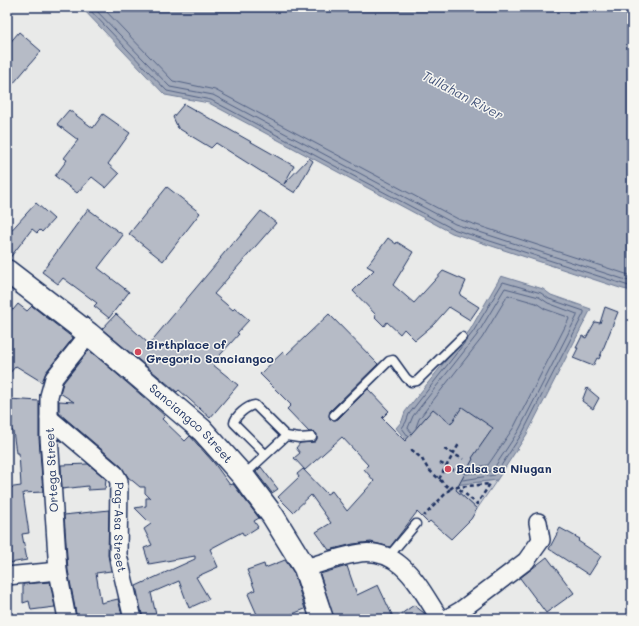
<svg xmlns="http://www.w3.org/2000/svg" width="639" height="626" viewBox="0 0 639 626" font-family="Mali,sans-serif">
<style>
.green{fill:#caced5;stroke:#727e9a}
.water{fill:#a2aaba;stroke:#6c7995}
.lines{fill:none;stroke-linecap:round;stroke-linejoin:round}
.shore{stroke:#516083;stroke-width:1}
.building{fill:#b6bbc6;stroke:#1b2f5e}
.service-casing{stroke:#1b2f5e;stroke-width:11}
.minor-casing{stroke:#1b2f5e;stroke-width:20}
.secondary-casing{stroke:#1b2f5e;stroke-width:25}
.path{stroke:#1b2f5e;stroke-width:2.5;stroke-dasharray:4 3;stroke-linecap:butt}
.service{stroke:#f6f6f2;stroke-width:8}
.minor{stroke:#f6f6f2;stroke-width:17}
.secondary{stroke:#f6f6f2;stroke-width:22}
.poi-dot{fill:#d1495b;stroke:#f6f6f2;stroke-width:1.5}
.labels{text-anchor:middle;stroke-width:3;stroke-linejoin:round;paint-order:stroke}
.poi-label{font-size:12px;font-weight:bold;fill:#1b2f5e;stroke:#f6f6f2;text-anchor:start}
.street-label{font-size:12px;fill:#1b2f5e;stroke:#f6f6f2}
.water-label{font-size:13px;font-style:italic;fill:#44547a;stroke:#f6f6f2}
</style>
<rect width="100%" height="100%" fill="#e9eae9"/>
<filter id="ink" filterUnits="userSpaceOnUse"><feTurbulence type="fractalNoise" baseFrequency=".025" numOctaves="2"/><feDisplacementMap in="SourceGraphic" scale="8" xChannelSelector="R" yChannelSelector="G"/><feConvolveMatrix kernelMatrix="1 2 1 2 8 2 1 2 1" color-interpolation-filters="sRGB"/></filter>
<g filter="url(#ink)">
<!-- green -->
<path class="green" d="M497,480L477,509L454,488L453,485Z"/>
<!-- water -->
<g class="water">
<path d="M81,7H618L632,14V291L623,289L452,233L209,103L165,95Z"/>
<path d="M501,276L543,289L551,295L591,309L527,434L497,480L453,485L406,440L396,428L402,421L405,412L416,398L470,330Z"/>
</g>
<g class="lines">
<!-- shore -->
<g class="shore">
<path d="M87,7L167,91L211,100L453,229L632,287"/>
<path d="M93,7L170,87L213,95L455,224L632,282"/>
<path d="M102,7L173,81L215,90L458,219L632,276"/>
<path d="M416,427L419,419L428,407L482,338L508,295L536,303L545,309L568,317L569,319L514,427L488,465L469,468"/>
<path d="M411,432L408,428L413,416L477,335L505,288L539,297L548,303L577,314V316L519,430L492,471L466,474"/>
<path d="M408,436L402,428L406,422L409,414L473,332L503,282L541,293L549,299L584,311V313L523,432L495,475L463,480"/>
</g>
</g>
<!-- building -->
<g class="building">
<path d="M19,32L41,51L7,91V46Z"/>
<path d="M184,104L294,166L284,184L309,158L313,161L295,193L216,143L211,148L178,128L173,117Z"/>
<path d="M69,110L93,128L103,114L130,133L108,164L119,174L106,188L92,177L77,193L55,176L67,160L64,158L78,140L57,124Z"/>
<path d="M167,187L200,213L163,261L129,234Z"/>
<path d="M36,203L54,219L42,232L40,230L37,233L32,229L9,259H7V235Z"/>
<path d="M88,209L123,235L98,268L129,292L109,318L94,306L97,303L63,278L58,284L42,272Z"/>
<path d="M261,211L276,223L214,294L233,310L235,308L249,320L237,333L239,334L212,364L238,385L210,418L179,390L177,392L102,329L116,314L149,344L221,258H220L235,240L236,241Z"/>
<path d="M388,238L396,244L397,242L413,252L393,285L414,303L443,271L466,281L460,295L479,307L470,320L449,307L434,324L415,340L404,329L400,334L387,322L384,326L374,316L376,315L353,291L374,270L367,266Z"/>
<path d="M18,304L27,311L32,306L73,338L46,372L42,382L16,366L7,376V306L13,310Z"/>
<path d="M605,307L618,312L599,359L597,358L593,366L573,358L578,348H576L582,336L586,338L595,322L600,323Z"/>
<path d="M329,314L378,364L330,411L329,416L330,419L335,420L338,419L368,389L389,411L382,418L405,441L433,409L451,424L462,407L493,428L472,458L473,459L456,490L477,509L471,519L451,539L430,521L428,523L417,512L390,547L371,542L353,544L329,550L316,532L331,523L311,495L293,512L278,497L299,477L297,474L303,469L327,494L332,491L347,511L374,481L364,469L368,465L342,437L305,470L294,458L300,453L296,448L300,443L315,442L317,439V434L314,432H309L287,409L291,405L260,374L283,352L286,355Z"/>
<path d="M89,350L155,407L165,416L162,419L185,441L190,436L214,463L230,485L233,484L259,518L254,521L258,527L244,536L242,532L210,549L218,567L196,577L209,599L189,608L179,581L151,593L157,619H143L136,586L195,559V556L149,564L144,548L152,545L144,529L151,524L135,508L146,506V498H150L145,493V487H140L128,477L121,466L59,413V401L74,402L60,393L63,383Z"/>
<path d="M587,388L599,398L593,409L582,401Z"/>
<path d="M9,399L39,401V438L43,492L23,493L29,533L22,534L27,560L10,563L7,547V488L21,486L19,453H16L13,431L7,430Z"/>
<path d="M88,464L106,479L105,489L88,490V486L62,489L61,465Z"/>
<path d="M261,467L278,489L272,493L256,472Z"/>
<path d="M109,510L108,555L111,571L96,573L101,603L118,599L123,619H77L68,570L64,515Z"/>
<path d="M560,528L580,539L578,541L601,556L589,575L549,549Z"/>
<path d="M547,557L574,593L546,613L520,578Z"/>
<path d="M285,560L294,573L305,609L280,619H259L248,594L255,590L247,570L264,564L265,568Z"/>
<path d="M347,566L357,595L378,585L394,619L414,605L424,613L428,619H334L320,574Z"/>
<path d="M50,582L55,607L31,610L29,601L23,603V584Z"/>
</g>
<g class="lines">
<!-- service casing -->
<g class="service-casing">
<g id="service">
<path d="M334,415L389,361L393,360L406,378L411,382L417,381L462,337"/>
<path d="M286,436L299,438L312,437"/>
<path d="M244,475L286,436L255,405C247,406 235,416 234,423L265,454"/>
<path d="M389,556L416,524"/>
</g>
</g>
<!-- minor casing -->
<g class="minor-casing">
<g id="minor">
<path id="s1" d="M49,418L115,474L119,481L118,555L133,619"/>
<path d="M305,568C322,563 338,557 355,554C400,544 419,587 440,619"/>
<path d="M7,576L58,571"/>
<path d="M67,619L58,571L49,437V396L54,378L89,334"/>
<path d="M446,619L460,611L526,561L541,540L538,522"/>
</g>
</g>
<!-- secondary casing -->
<g class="secondary-casing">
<g id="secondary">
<path id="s2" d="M7,271L89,334L202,430L243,476L273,516L305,568L322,619"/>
</g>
</g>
<!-- path -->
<g class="path">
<path d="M412,449V450L422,459L428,469L450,489L424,516"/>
<path d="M444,449L463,459"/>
<path d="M440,463L454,470"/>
<path d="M439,479L459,444"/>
<path d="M450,489L454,486L457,487L490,484L477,504L457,487"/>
</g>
<!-- service -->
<use href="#service" class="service"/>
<!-- minor -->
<use href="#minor" class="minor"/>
<!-- secondary -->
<use href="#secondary" class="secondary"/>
</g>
</g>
<!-- markers -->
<g class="poi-dot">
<circle cx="138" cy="352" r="4"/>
<circle cx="448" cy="469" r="4"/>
</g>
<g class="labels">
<!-- poi labels -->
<g class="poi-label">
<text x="146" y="349">Birthplace of<tspan x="146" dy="14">Gregorio Sanciangco</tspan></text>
<text x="456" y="473">Balsa sa Niugan</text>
</g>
<!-- street labels -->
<g class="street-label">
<text dy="4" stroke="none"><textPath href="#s2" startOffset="239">Sanciangco Street</textPath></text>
<text transform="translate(52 470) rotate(-93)" y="4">Ortega Street</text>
<text dy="4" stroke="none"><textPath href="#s1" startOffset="141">Pag-Asa Street</textPath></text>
</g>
<!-- water labels -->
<g class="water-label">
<text transform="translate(463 95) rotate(28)" y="5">Tullahan River</text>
</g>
</g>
<!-- margin -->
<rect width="639" height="626" fill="none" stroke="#f6f6f2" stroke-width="24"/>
<rect x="12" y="12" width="615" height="602" fill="none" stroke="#1b2f5e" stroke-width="1.5" filter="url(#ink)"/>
</svg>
